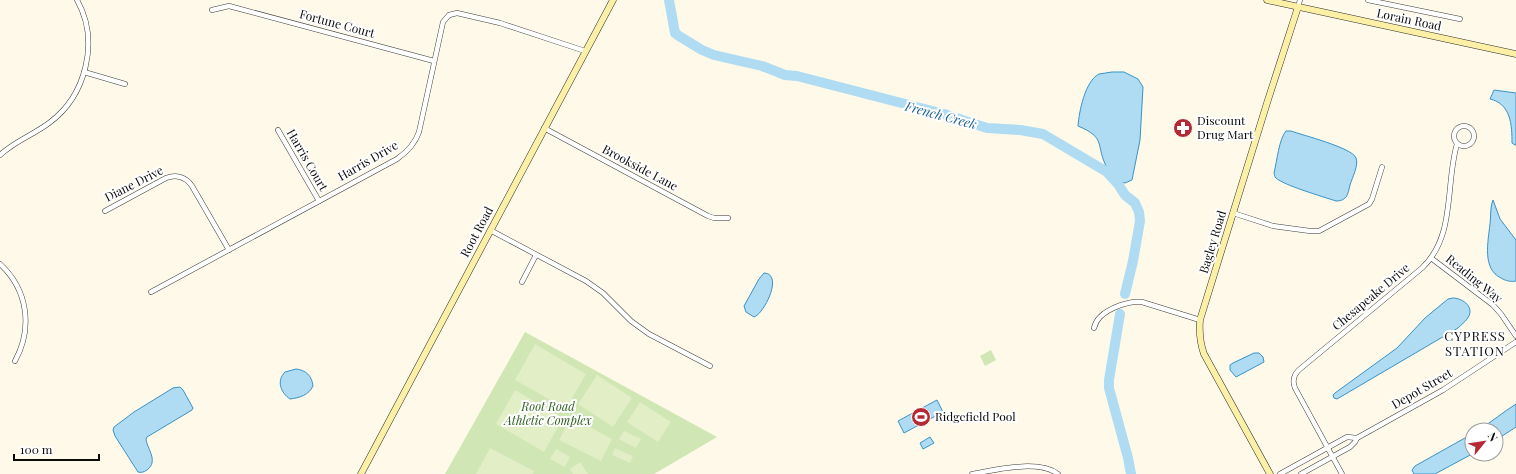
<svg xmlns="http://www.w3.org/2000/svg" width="1516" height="474" viewBox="0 0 1516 474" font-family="'Playfair Display',serif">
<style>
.green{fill:#d0e6b4}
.pitch{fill:#e1eec6}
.water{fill:#afdcf3;stroke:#3993c7}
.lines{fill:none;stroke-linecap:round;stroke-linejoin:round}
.river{stroke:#afdcf3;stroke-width:10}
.street-casing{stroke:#3d3d3d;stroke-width:5.5}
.secondary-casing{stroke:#2c2c2c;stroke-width:7}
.street{stroke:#fff;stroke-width:4.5}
.secondary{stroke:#fcf0a6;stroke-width:6}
.labels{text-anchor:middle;stroke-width:4;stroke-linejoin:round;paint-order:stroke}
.street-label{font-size:12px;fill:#0a0a0a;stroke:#fff}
.poi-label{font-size:12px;fill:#0a0a0a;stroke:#fff;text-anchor:start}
.park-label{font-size:12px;font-style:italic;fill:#2d5e1e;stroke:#fff}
.water-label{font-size:13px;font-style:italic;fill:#1a6396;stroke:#fff}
.neighbourhood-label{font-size:13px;letter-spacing:1px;fill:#0a0a0a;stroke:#fff}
</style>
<rect width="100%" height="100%" fill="#fef9e8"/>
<!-- green -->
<g class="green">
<path d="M525,332L717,437L654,474H445Z"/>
<path d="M991,350L996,360L985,366L980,356Z"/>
</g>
<!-- pitch -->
<g class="pitch">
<path d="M535,344L586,374L566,409L515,380Z"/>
<path d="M597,375L632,398L613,427L578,404Z"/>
<path d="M515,390L563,418L544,452L496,424Z"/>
<path d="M640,402L671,422L658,442L627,422Z"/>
<path d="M571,417L612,439L601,461L559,440Z"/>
<path d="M624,431L641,439L636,448L619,439Z"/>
<path d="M490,448L534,471L533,474H476Z"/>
<path d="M615,448L633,456L630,463L612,455Z"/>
<path d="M556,449L570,457L565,467L550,459Z"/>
<path d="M580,462L588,474H573L570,469Z"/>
</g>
<!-- water -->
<g class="water">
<path d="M1112,72H1124L1138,79L1143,87L1140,140L1132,180L1125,183L1119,182C1115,178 1109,173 1107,168C1095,145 1107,138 1078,126C1079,112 1085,81 1099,74C1103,73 1108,73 1112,72Z"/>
<path d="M1494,90L1516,93V145H1515L1512,143C1512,125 1511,104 1490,99Z"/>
<path d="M1286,131H1291C1302,135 1353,148 1356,158C1359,165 1352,178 1350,185C1348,194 1347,201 1336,201C1324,197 1283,185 1276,178C1274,176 1275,176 1274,173C1277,161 1279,139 1286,131Z"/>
<path d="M1493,200L1500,219L1516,240V281C1511,282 1506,281 1501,278C1482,269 1488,242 1490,224C1491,216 1490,208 1493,200Z"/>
<path d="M764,273C784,274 764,314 754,317L746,312L744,306L759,279Z"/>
<path d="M1453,298C1463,298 1476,308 1467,319C1465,322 1461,325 1458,328L1337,399L1334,398L1333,395L1335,393L1397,348L1425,318L1448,299Z"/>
<path d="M1254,353H1259L1263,357L1264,362L1236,377L1230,370V365L1233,363Z"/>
<path d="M296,369C306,370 312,376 313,386C309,395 299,398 290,399C281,393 276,381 285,372Z"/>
<path d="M180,387L183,390L193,408L192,410L147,437L146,439C147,449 159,461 147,470C144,472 141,473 138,472L115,436L113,430L114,427L134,412L173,388Z"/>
<path d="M937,400L943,412L904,433L898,421Z"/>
<path d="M1516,404V427L1496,440V430H1478C1492,422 1503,412 1516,404Z"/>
<path d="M1472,434V454L1435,474H1414L1412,470L1415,466Z"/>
<path d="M930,437L934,443L923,449L920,443Z"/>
</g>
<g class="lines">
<!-- river -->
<g class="river">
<path d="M669,0L675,33L679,36L702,50L714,55L762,66L785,75L797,76L944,114L987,128L1020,130L1043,134L1107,172L1118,184L1125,195L1135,203L1139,212L1140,221L1133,261L1125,294"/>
<path d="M1120,314L1109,380V388L1128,458L1131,474"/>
</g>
<!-- street casing -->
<g class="street-casing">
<g id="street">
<path d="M1368,0L1460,19"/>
<path d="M1298,7L1300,0"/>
<path d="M212,10L229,6L434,61"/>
<path d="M84,72L125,84"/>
<circle cx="1464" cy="136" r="10"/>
<path d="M544,128L708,216L714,218H728"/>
<path d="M278,130L319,201"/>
<path d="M0,155C15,141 33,135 49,123C86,96 100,41 77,0"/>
<path d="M105,211L166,178C176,174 186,177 192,186L229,250"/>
<path d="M1233,213L1273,226L1310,231H1319L1369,204L1372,199L1382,167"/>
<path d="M490,230L586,281L603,293L631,321L649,334L710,366"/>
<path d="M1431,258L1493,305L1501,314L1516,336"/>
<path d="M0,264C28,290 33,328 15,361"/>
<path d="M522,282L536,255"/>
<path d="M151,292L397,159C407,152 415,144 419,132L443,22L449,15L457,13L500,23L585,51"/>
<path d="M1094,328C1095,324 1097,320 1100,317C1109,308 1130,300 1142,302L1200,320"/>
<path d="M1357,438L1443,390L1516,342"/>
<path d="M972,474C996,470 1038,459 1058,474"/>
<path d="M1280,474L1347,437L1357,438L1355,442L1350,447L1301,474"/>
<path d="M1342,474L1295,388C1292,381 1294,374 1300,369L1422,268C1456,236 1445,185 1457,144"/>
</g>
</g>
<!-- secondary casing -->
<g class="secondary-casing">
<g id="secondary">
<path d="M1267,0L1516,54"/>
<path d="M361,474L613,0"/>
<path d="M1270,474L1204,354C1200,343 1199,333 1200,320L1267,103L1298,7"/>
</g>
</g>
<!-- street -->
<use href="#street" class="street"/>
<!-- secondary -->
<use href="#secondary" class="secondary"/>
</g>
<!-- icons -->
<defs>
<g id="pharmacy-disc" transform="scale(1)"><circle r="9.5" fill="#b42933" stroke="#fff"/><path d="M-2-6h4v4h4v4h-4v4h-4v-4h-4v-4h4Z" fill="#fff"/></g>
<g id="stadium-disc" transform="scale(1)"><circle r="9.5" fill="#b42933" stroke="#fff"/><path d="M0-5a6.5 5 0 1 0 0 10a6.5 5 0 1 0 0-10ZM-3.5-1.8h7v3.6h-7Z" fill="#fff"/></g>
</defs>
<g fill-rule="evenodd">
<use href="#pharmacy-disc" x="1183" y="128"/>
<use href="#stadium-disc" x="921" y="417"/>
</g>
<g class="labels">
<!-- street labels -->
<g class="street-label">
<text transform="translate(1409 20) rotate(12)" y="4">Lorain Road</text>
<text transform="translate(337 24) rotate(15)" y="4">Fortune Court</text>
<text transform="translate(307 160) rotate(60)" y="4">Harris Court</text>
<text transform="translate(368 161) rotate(-30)" y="4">Harris Drive</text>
<text transform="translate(640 168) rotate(28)" y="4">Brookside Lane</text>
<text transform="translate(134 184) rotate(-27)" y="4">Diane Drive</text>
<text transform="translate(477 232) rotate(-62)" y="4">Root Road</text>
<text transform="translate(1213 242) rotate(-73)" y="4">Bagley Road</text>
<text transform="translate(1474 279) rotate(39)" y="4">Reading Way</text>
<text transform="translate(1371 297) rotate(-40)" y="4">Chesapeake Drive</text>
<text transform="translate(1422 389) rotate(-30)" y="4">Depot Street</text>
</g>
<!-- poi labels -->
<g class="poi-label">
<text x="1197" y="125">Discount<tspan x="1197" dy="14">Drug Mart</tspan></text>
<text x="935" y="421">Ridgefield Pool</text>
</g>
<!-- park labels -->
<g class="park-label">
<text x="548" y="411">Root Road<tspan x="548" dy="14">Athletic Complex</tspan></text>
</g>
<!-- water labels -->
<g class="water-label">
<text transform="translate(941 115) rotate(15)" y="5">French Creek</text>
</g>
<!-- neighbourhood labels -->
<g class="neighbourhood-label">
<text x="1475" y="341">CYPRESS<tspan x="1475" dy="15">STATION</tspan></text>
</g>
</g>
<!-- north arrow -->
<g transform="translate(1484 442) rotate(60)"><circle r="19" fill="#ffffff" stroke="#9d9d9d"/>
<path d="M0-3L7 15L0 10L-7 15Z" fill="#b42933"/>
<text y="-6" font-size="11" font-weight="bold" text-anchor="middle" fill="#0a0a0a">N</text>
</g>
<!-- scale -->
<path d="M14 454v6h85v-6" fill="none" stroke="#0a0a0a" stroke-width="2"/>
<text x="20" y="454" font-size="12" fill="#0a0a0a" stroke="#ffffff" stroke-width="3" paint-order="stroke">100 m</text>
</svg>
